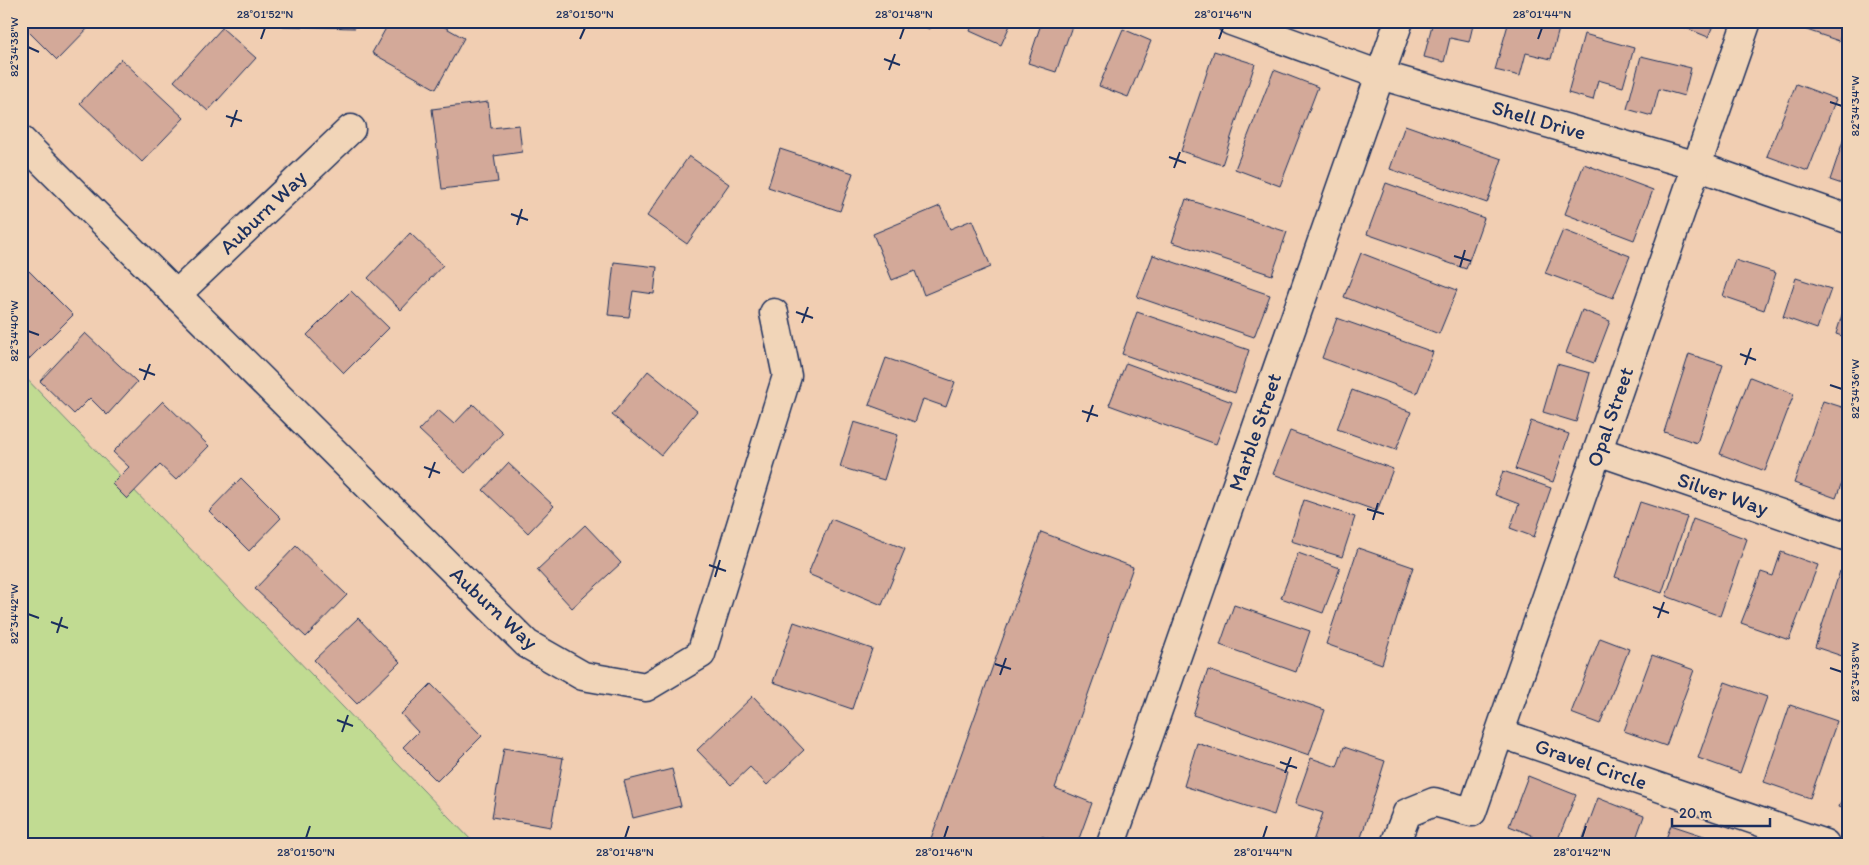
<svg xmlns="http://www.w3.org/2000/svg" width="1869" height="865" viewBox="0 0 1869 865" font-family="Itim,sans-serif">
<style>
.green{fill:#c1db92;stroke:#6e8578}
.building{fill:#d3a999;stroke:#1b2f5e}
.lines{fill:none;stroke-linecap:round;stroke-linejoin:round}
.minor-casing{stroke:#1b2f5e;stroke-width:31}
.minor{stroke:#f1d5b8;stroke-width:28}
.ticks{fill:none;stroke:#1b2f5e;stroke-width:2}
.labels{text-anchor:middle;stroke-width:4;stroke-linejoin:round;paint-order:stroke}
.street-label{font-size:21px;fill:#1b2f5e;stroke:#f1d5b8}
.neatline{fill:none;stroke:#1b2f5e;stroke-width:2}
.ticks-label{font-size:12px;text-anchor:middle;fill:#1b2f5e}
</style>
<rect width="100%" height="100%" fill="#f1ceb2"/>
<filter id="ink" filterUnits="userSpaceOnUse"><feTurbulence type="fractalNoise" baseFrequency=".02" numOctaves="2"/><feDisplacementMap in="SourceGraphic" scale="10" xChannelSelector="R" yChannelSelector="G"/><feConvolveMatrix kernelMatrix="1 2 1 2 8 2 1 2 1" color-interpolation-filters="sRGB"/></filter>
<g filter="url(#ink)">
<!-- green -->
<path class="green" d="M21,373L475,844H21Z"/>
<!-- building -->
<g class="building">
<path d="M21,21H95L57,60L21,24Z"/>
<path d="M283,21H355V28L283,26Z"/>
<path d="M390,21H434L464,38L436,89L372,53Z"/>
<path d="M913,21H933L929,29Z"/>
<path d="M974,21H1012L1001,45L970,31Z"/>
<path d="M1042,21H1058L1072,26L1056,72L1028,63Z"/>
<path d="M1433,21H1474L1469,42L1450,38L1444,62L1424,57Z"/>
<path d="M1509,21H1561L1551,59L1526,53L1520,76L1495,70Z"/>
<path d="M1669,21H1715L1708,37Z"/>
<path d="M1797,21H1846L1839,41L1795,26Z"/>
<path d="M222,28L256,58L208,111L174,81Z"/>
<path d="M1123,29L1151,41L1128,97L1099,86Z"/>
<path d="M1584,34L1634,48L1623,87L1598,80L1593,100L1568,93Z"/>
<path d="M1214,51L1255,64L1222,165L1181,151Z"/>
<path d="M1641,56L1691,68L1684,96L1659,89L1652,116L1627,109Z"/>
<path d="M121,59L184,118L142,162L80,103Z"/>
<path d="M1274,70L1318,87L1280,186L1235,169Z"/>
<path d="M1796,84L1836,99L1808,171L1767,156Z"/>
<path d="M488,102L491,128L519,125L522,152L494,156L498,182L442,189L432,109Z"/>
<path d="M1405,125L1502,159L1487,203L1390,169Z"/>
<path d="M1848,126V186L1830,180Z"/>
<path d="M780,149L853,173L840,211L768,187Z"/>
<path d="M689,156L729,184L687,244L647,216Z"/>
<path d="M1584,164L1653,190L1634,240L1565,214Z"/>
<path d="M1386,183L1484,218L1466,269L1367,234Z"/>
<path d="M1186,199L1287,232L1272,275L1172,242Z"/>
<path d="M940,206L950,229L972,220L991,267L924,295L915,271L892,280L873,234Z"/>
<path d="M1563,230L1630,256L1613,298L1545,273Z"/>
<path d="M410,233L443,265L401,310L368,278Z"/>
<path d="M1361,253L1457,290L1439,334L1344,297Z"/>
<path d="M1153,255L1270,295L1254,337L1137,297Z"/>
<path d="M1735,260L1776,273L1764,310L1723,296Z"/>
<path d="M614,262L657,267L654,294L633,291L629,317L608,315Z"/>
<path d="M29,271L73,315L26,362L21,357V279Z"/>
<path d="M1796,278L1831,289L1817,329L1783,317Z"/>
<path d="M351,291L389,328L344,373L307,335Z"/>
<path d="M1848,296V338L1836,334Z"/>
<path d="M1582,310L1610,321L1594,363L1566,353Z"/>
<path d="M1137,312L1249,350L1235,393L1122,354Z"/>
<path d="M1337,318L1433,352L1417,393L1322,358Z"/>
<path d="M85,333L137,382L107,415L90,398L74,414L40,381Z"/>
<path d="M1689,354L1723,365L1697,443L1664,432Z"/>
<path d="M886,358L955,382L946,407L923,399L915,422L869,405Z"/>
<path d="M1126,363L1232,402L1216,444L1109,405Z"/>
<path d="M1557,364L1590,373L1576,422L1543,412Z"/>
<path d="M648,371L697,411L661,455L612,415Z"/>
<path d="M1750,377L1794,394L1765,471L1720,454Z"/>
<path d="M1352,390L1411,412L1396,450L1337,429Z"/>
<path d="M163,401L209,446L176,480L160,465L127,499L112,484L129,467L113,452Z"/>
<path d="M1823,401L1848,409V466L1836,498L1794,483Z"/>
<path d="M473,404L503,433L465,473L419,430L438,410L454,424Z"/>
<path d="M1531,421L1569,434L1553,482L1515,469Z"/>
<path d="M854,422L898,435L884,480L840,467Z"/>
<path d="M1290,431L1393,469L1377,511L1273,474Z"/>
<path d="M508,463L554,506L528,533L483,490Z"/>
<path d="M1503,471L1551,488L1534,537L1510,528L1519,504L1495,495Z"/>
<path d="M241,478L281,518L249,551L209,511Z"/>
<path d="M1304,500L1355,517L1342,557L1291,541Z"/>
<path d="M1640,502L1687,517L1662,593L1615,577Z"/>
<path d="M831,519L905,549L882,605L808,574Z"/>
<path d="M1693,519L1747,539L1720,616L1666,596Z"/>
<path d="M585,525L621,563L572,608L537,570Z"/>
<path d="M1041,532L1133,567L1055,788L1092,803L1077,844H1065L1041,836L1038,844H929Z"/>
<path d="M296,546L347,595L306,637L255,589Z"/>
<path d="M1358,548L1413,567L1382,664L1326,644Z"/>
<path d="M1781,552L1818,565L1789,640L1741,623L1761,572L1773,576Z"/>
<path d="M1298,553L1340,568L1323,613L1281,598Z"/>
<path d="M1840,571L1848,574V658L1815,647Z"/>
<path d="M1234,605L1310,631L1296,672L1220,645Z"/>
<path d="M358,618L400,662L357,704L314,660Z"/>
<path d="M794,622L872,649L852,709L773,682Z"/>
<path d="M1600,638L1629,649L1600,724L1571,713Z"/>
<path d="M1652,655L1694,670L1666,746L1624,731Z"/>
<path d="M1208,670L1325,710L1309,755L1193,715Z"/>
<path d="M1725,682L1767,697L1740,773L1698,758Z"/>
<path d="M431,684L482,736L437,781L403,747L418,732L401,714Z"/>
<path d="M753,696L804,750L767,785L750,767L731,785L697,750Z"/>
<path d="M1790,705L1837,721L1810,798L1764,782Z"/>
<path d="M1197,743L1287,773L1274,815L1184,786Z"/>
<path d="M1344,747L1385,761L1359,844H1312L1323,813L1295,804L1311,758L1337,767Z"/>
<path d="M504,748L563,758L551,827L492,817Z"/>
<path d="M672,769L681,806L633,818L624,781Z"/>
<path d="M1528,776L1576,795L1556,844H1529L1532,835L1509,826Z"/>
<path d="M1848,783V810L1839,807Z"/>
<path d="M1598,798L1644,816L1634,844H1581Z"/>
<path d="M1671,825L1719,841L1718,844H1664Z"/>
</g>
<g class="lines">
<!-- minor casing -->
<g class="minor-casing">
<g id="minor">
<path d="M1231,21L1380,75L1697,166L1848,219"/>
<path d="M21,140L527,644L583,676L646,687L701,654L787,376L774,313"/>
<path d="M176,295L351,129"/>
<path d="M1598,451L1848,537"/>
<path d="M1500,733L1825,844"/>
<path d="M1111,844L1399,21"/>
<path d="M1395,844L1407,813L1434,802L1472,812L1747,21"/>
</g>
</g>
<!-- minor -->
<use href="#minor" class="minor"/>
</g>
</g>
<!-- ticks -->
<path class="ticks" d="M261,39L265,28M580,39L585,28M900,39L904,28M1219,39L1223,28M1538,39L1542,28M28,47L39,52M884,59L900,65M889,70L895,54M1830,102L1842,106M226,116L242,121M231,127L237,110M1169,157L1186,163M1174,168L1180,152M511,214L528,220M517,225L522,209M1454,256L1471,261M1460,267L1465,250M796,312L813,318M802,323L808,307M28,331L39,335M1740,354L1756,360M1745,365L1751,348M139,369L155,375M144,380L150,364M1830,385L1842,389M1082,411L1098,416M1087,422L1093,405M424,467L440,473M429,478L435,462M1367,509L1384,514M1373,520L1378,503M709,565L726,571M715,577L720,560M1653,607L1669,613M28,614L39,618M1658,618L1664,602M51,622L68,628M57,633L62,617M995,664L1011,669M1830,668L1842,672M1000,675L1006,658M337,720L353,726M342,732L348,715M1280,762L1297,768M1285,773L1291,757M306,838L310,826M625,838L629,826M944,838L948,826M1263,838L1267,826M1582,838L1586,826"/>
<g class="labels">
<!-- street labels -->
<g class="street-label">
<text transform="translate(1539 120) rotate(16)" y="7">Shell Drive</text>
<text transform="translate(263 212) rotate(-44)" y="7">Auburn Way</text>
<text transform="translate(1610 417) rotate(-71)" y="7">Opal Street</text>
<text transform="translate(1255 432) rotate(-71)" y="7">Marble Street</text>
<text transform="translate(1723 494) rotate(19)" y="7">Silver Way</text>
<text transform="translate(494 608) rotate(43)" y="7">Auburn Way</text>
<text transform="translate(1591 764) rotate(19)" y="7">Gravel Circle</text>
</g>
</g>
<!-- margin -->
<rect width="1869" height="865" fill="none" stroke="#f1d5b8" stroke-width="55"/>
<!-- scale -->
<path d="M1672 818v8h98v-8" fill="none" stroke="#1b2f5e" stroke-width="2.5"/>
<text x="1679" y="818" font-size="15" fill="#1b2f5e" stroke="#f1d5b8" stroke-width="4" paint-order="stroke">20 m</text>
<rect x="28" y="28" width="1814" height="810" class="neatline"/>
<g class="ticks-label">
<text x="265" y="18">28°01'52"N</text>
<text x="585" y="18">28°01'50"N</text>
<text x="904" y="18">28°01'48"N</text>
<text x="1223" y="18">28°01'46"N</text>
<text x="1542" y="18">28°01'44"N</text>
<text transform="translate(14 47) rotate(-90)" y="4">82°34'38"W</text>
<text transform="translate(1855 106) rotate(-90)" y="4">82°34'34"W</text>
<text transform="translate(14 331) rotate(-90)" y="4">82°34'40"W</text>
<text transform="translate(1855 389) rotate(-90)" y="4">82°34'36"W</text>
<text transform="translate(14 614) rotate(-90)" y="4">82°34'42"W</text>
<text transform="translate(1855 672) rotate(-90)" y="4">82°34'38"W</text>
<text x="306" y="856">28°01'50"N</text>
<text x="625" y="856">28°01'48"N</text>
<text x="944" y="856">28°01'46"N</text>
<text x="1263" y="856">28°01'44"N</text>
<text x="1582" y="856">28°01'42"N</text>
</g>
</svg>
